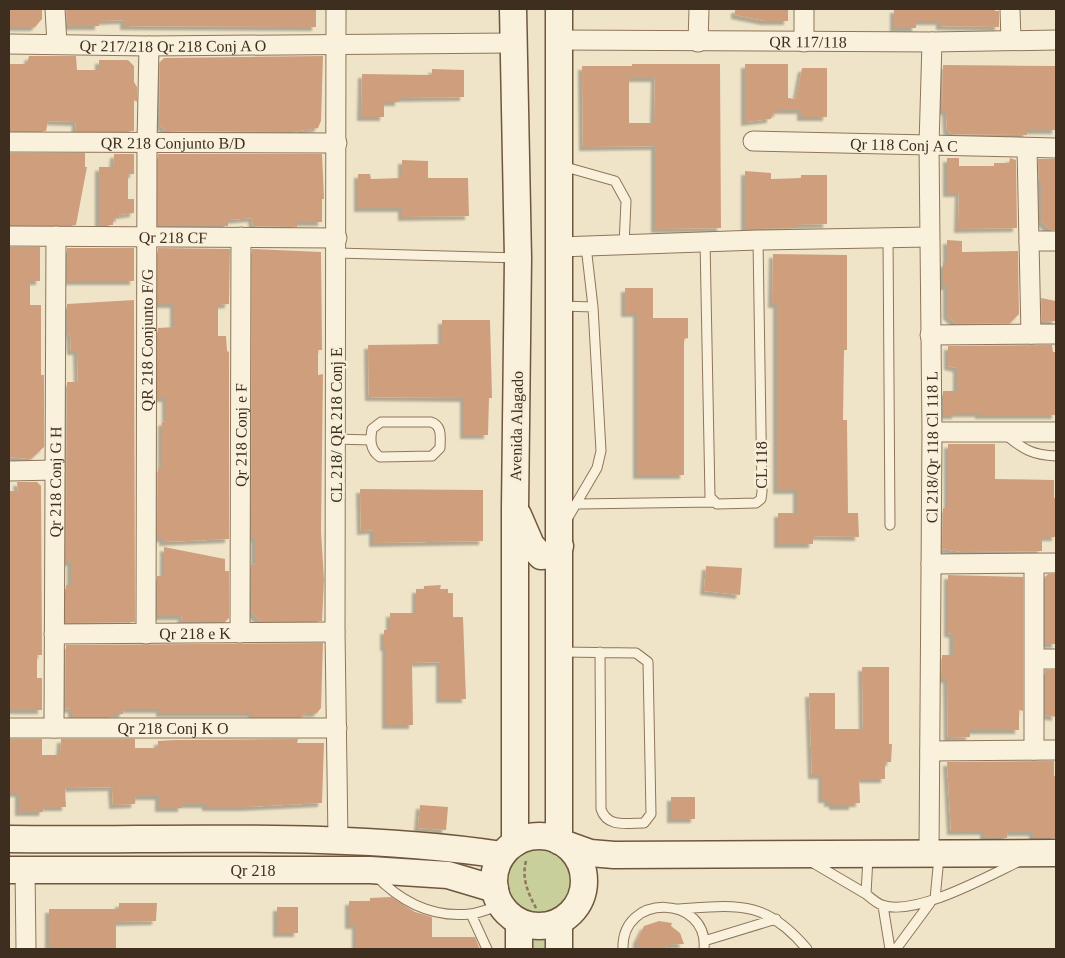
<svg xmlns="http://www.w3.org/2000/svg" width="1065" height="958" viewBox="0 0 1065 958" font-family="'Times New Roman',serif">
  <defs>
    <filter id="shadow"><feDropShadow dx="-4" dy="4" stdDeviation="1" flood-color="#0004"/></filter>
  </defs>
  <rect width="100%" height="100%" fill="#f0e4c8"/>
  <!-- green -->
  <path fill="#c9cf9b" d="M505 882a34 34 0 1 1 68 0a34 34 0 1 1-68 0Z
    M527,927L540,929L551,928V949H527Z"/>
  <!-- building -->
  <path fill="#cf9f7d" fill-rule="evenodd" filter="url(#shadow)" d="M9,9H42V19L35,27H9Z
    M66,9H316V27L124,26V20L99,21V26H70L67,23Z
    M735,9H788V21H765L735,15Z
    M894,9H995V11H999V27L940,26V21H916V28H894Z
    M29,56H76L77,70H99V60H128L134,66V82L137,87V102L134,100V131H75L76,122L48,121L46,131H9V64H27Z
    M323,56L321,121L318,128L292,132L166,131L159,124L160,62L164,58Z
    M632,64H720L721,228L655,229V146L583,147L582,66H632ZM629,78H655L654,123H629Z
    M745,64H788V98L796,99L802,68H827V117H801V110H778V113L771,114V119L745,122Z
    M943,65L1056,66V130H1027V135L951,134L947,130L946,111H942Z
    M432,69L464,70V97L399,98V102H387V104H384V117H361L362,74L432,75Z
    M9,153H85V167H87L76,225H9Z
    M114,154H134V174H128V199H134V213L119,215L120,218H113V225H99V167H113Z
    M158,154H322L324,199H322V222H297V227L253,226L252,218L228,220V226H158Z
    M947,158H959V166H994V163H1009L1010,158L1016,160L1017,228L958,229L959,193H947Z
    M1038,159H1056V230H1050L1041,221V181H1039Z
    M402,160L428,161V178H468L469,216L402,217V208H358V174H370L371,179L402,178Z
    M745,171L771,173V179L801,178V175H827V224L795,225V228L745,229Z
    M947,240L962,241V252L1018,251L1019,314L1010,323L956,324L947,315V286H943V263H947Z
    M9,247H40V281H30V305H41V375H44V447L31,459L9,457Z
    M67,248H134V281H67Z
    M158,248L230,249L229,304L218,305V336H226L227,351L229,352V539L163,542V538H157L158,468H162V422L166,421V398H158V328L174,327V304H158Z
    M252,249L321,252L322,350H318V375L323,374L321,531L324,580L322,621H260L251,612V564L255,565V538H251Z
    M773,254L847,255V350H844L843,420H847L848,513H858L859,537L813,536V544H778V513H797V490H777V304H772Z
    M625,288H653V318H688V338L684,339V475H637V313H625Z
    M1041,298L1056,301V321L1042,322Z
    M134,300L135,622L66,623V585H71V562H66L67,382H78L77,351H71L70,334L67,335V304Z
    M442,320H490L492,398H489L488,435H464V398L369,397L368,345L442,344Z
    M1052,345L1053,352H1056V415H979V413H956V415H943V391H957V368L948,366V346Z
    M948,444H995V479L1054,480V498H1056V537H1042V551L963,552L942,549L943,508H948Z
    M17,482H37L41,486L42,655H37V678H42V710H9V499L10,491H18Z
    M360,489L483,490V541L373,543V530L361,531Z
    M164,547L225,559V571H229V618L225,622H181L182,616H157V576H164Z
    M706,566L742,568L740,595L704,591Z
    M1048,574H1056V644H1045V577Z
    M948,575L1023,577V711L1019,710V730H970V737L948,738L947,679H941L942,655H953V634L948,633Z
    M441,585L440,589H448V593H453V617H463L466,699H440V662L412,663L413,725H386V647H384V630H390V613H416V589H424V586Z
    M323,643L321,708L317,713H306L302,717H252V713H160V709H124L123,714H113V717H72V709L65,708L66,645Z
    M862,667H889V744H892L891,762H885V779H859L860,803H853V806H833V803H828V799H822V775H812L809,693H835V729H863Z
    M1045,670H1056V717L1045,715Z
    M9,739H42V755H60L61,739H135V748H158V741L174,740L298,739L297,743H324L322,803L245,807H206V804H182V808H159V796H136L135,804L113,805L112,787L65,788L66,807H44L43,812H19V793H9Z
    M1054,761V776H1056V838H1033V832H1008L1007,838H984V831H951L947,762Z
    M671,797H695V819H671Z
    M420,805L448,807L446,830L418,828Z
    M391,897L415,912L432,917V937H475L480,949H356V925H349V901H370V898Z
    M119,903H157L156,921L116,922V949H49V909H119Z
    M277,907H298V933H277Z
    M659,921L672,923L671,926L680,933L684,944L667,945L665,949H637V940L644,926Z"/>
  <g fill="none" stroke-linecap="round" stroke-linejoin="round">
    <defs>
      <path id="lane" d="M562,166L615,181L626,201L624,245
        M888,237L890,525
        M705,241L710,497L717,504L756,503L761,499L762,492L758,240
        M337,253L516,258
        M561,306L593,307
        M381,422H431C443,426 440,438 440,448L432,456L380,457C370,450 370,440 372,429Z
        M1006,435C1024,450 1033,455 1056,456
        M336,439L370,440
        M578,504L713,502
        M566,521L597,468L601,451L593,307L586,246
        M561,652L636,653L648,662L651,814L644,823C627,823 607,828 601,809L600,652
        M868,857L866,894C871,898 876,903 882,905C915,917 988,876 1020,861
        M810,861L866,894
        M375,875C401,902 432,918 470,914C480,913 491,908 501,905
        M935,899L939,857
        M883,906L890,949
        M677,909C737,905 765,899 807,949
        M471,914L487,949
        M704,941L776,919
        M623,949C621,892 709,895 704,949
        M896,949L930,903"/>
      <g id="street">
        <path d="M55,9L57,44"/>
        <path d="M336,9L335,632L338,840"/>
        <path d="M804,9V42"/>
        <path d="M1010,9L1011,40"/>
        <path id="s1" d="M559,40L932,42L1056,40"/>
        <path d="M698,42L699,9"/>
        <path id="s2" d="M9,44L149,46L513,43"/>
        <path id="s3" d="M753,141L1056,148"/>
        <path id="s4" d="M9,142L337,143"/>
        <path d="M1027,148L1031,334"/>
        <path id="s5" d="M9,236L337,238"/>
        <path d="M1029,241H1056"/>
        <path d="M559,247L758,240L929,237"/>
        <path d="M930,335L1056,334"/>
        <path d="M932,432H1056"/>
        <path d="M9,471L55,470"/>
        <path d="M931,564L1056,563"/>
        <path d="M1034,564V750"/>
        <path id="s6" d="M240,633L241,237"/>
        <path id="s7" d="M54,634L335,632"/>
        <path id="s8" d="M146,634L147,142L149,46"/>
        <path d="M1035,659H1056"/>
        <path id="s9" d="M9,728H337"/>
        <path id="s10" d="M54,728L56,236"/>
        <path d="M930,751L1056,750"/>
        <path id="s11" d="M929,853L932,432L929,145L932,42"/>
        <path d="M25,870L26,949"/>
      </g>
      <g id="secondary">
        <path d="M513,9L518,258L515,508V843"/>
        <path d="M559,9V841"/>
        <path d="M518,515L531,545L541,556L554,555L560,546"/>
        <circle cx="539" cy="881" r="45"/>
        <path d="M9,839C172,841 341,831 502,855"/>
        <path d="M565,844L590,853L614,855L1056,853"/>
        <path id="s12" d="M9,870H370L448,875L495,889"/>
        <path d="M519,949V922"/>
        <path d="M559,949V922"/>
      </g>
    </defs>
    <!-- lane casing -->
    <use href="#lane" stroke="#8d765c" stroke-width="11"/>
    <!-- street casing -->
    <use href="#street" stroke="#8d765c" stroke-width="21"/>
    <!-- secondary casing -->
    <use href="#secondary" stroke="#6f573f" stroke-width="29"/>
    <!-- path -->
    <path stroke="#8d765c" stroke-width="2.5" stroke-dasharray="4 2.5" stroke-linecap="butt" d="M526,861C521,879 529,895 537,910"/>
    <!-- lane -->
    <use href="#lane" stroke="#faf1dc" stroke-width="9"/>
    <!-- street -->
    <use href="#street" stroke="#faf1dc" stroke-width="19"/>
    <!-- secondary -->
    <use href="#secondary" stroke="#faf1dc" stroke-width="26"/>
  </g>
  <g text-anchor="middle" stroke-width="5" stroke-linejoin="round" paint-order="stroke">
    <!-- street labels -->
    <g font-size="16" fill="#3d2e20" stroke="#f7eed8">
      <text dy="6" stroke="none"><textPath href="#s1" startOffset="249">QR 117/118</textPath></text>
      <text dy="6" stroke="none"><textPath href="#s2" startOffset="164">Qr 217/218 Qr 218 Conj A O</textPath></text>
      <text dy="6" stroke="none"><textPath href="#s4" startOffset="164">QR 218 Conjunto B/D</textPath></text>
      <text dy="6" stroke="none"><textPath href="#s3" startOffset="151">Qr 118 Conj A C</textPath></text>
      <text dy="6" stroke="none"><textPath href="#s5" startOffset="164">Qr 218 CF</textPath></text>
      <text dy="6" stroke="none"><textPath href="#s8" startOffset="294">QR 218 Conjunto F/G</textPath></text>
      <text transform="translate(336 425) rotate(-90)" y="6">CL 218/ QR 218 Conj E</text>
      <text transform="translate(516 426) rotate(-89)" y="6">Avenida Alagado</text>
      <text dy="6" stroke="none"><textPath href="#s6" startOffset="198">Qr 218 Conj e F</textPath></text>
      <text dy="6" stroke="none"><textPath href="#s11" startOffset="406">Cl 218/Qr 118 Cl 118 L</textPath></text>
      <text transform="translate(761 465) rotate(-90)" y="6">CL 118</text>
      <text dy="6" stroke="none"><textPath href="#s10" startOffset="246">Qr 218 Conj G H</textPath></text>
      <text dy="6" stroke="none"><textPath href="#s7" startOffset="141">Qr 218 e K</textPath></text>
      <text dy="6" stroke="none"><textPath href="#s9" startOffset="164">Qr 218 Conj K O</textPath></text>
      <text dy="6" stroke="none"><textPath href="#s12" startOffset="244">Qr 218</textPath></text>
    </g>
  </g>
  <!-- border -->
  <rect width="1065" height="958" fill="none" stroke="#3d2e20" stroke-width="20"/>
</svg>
